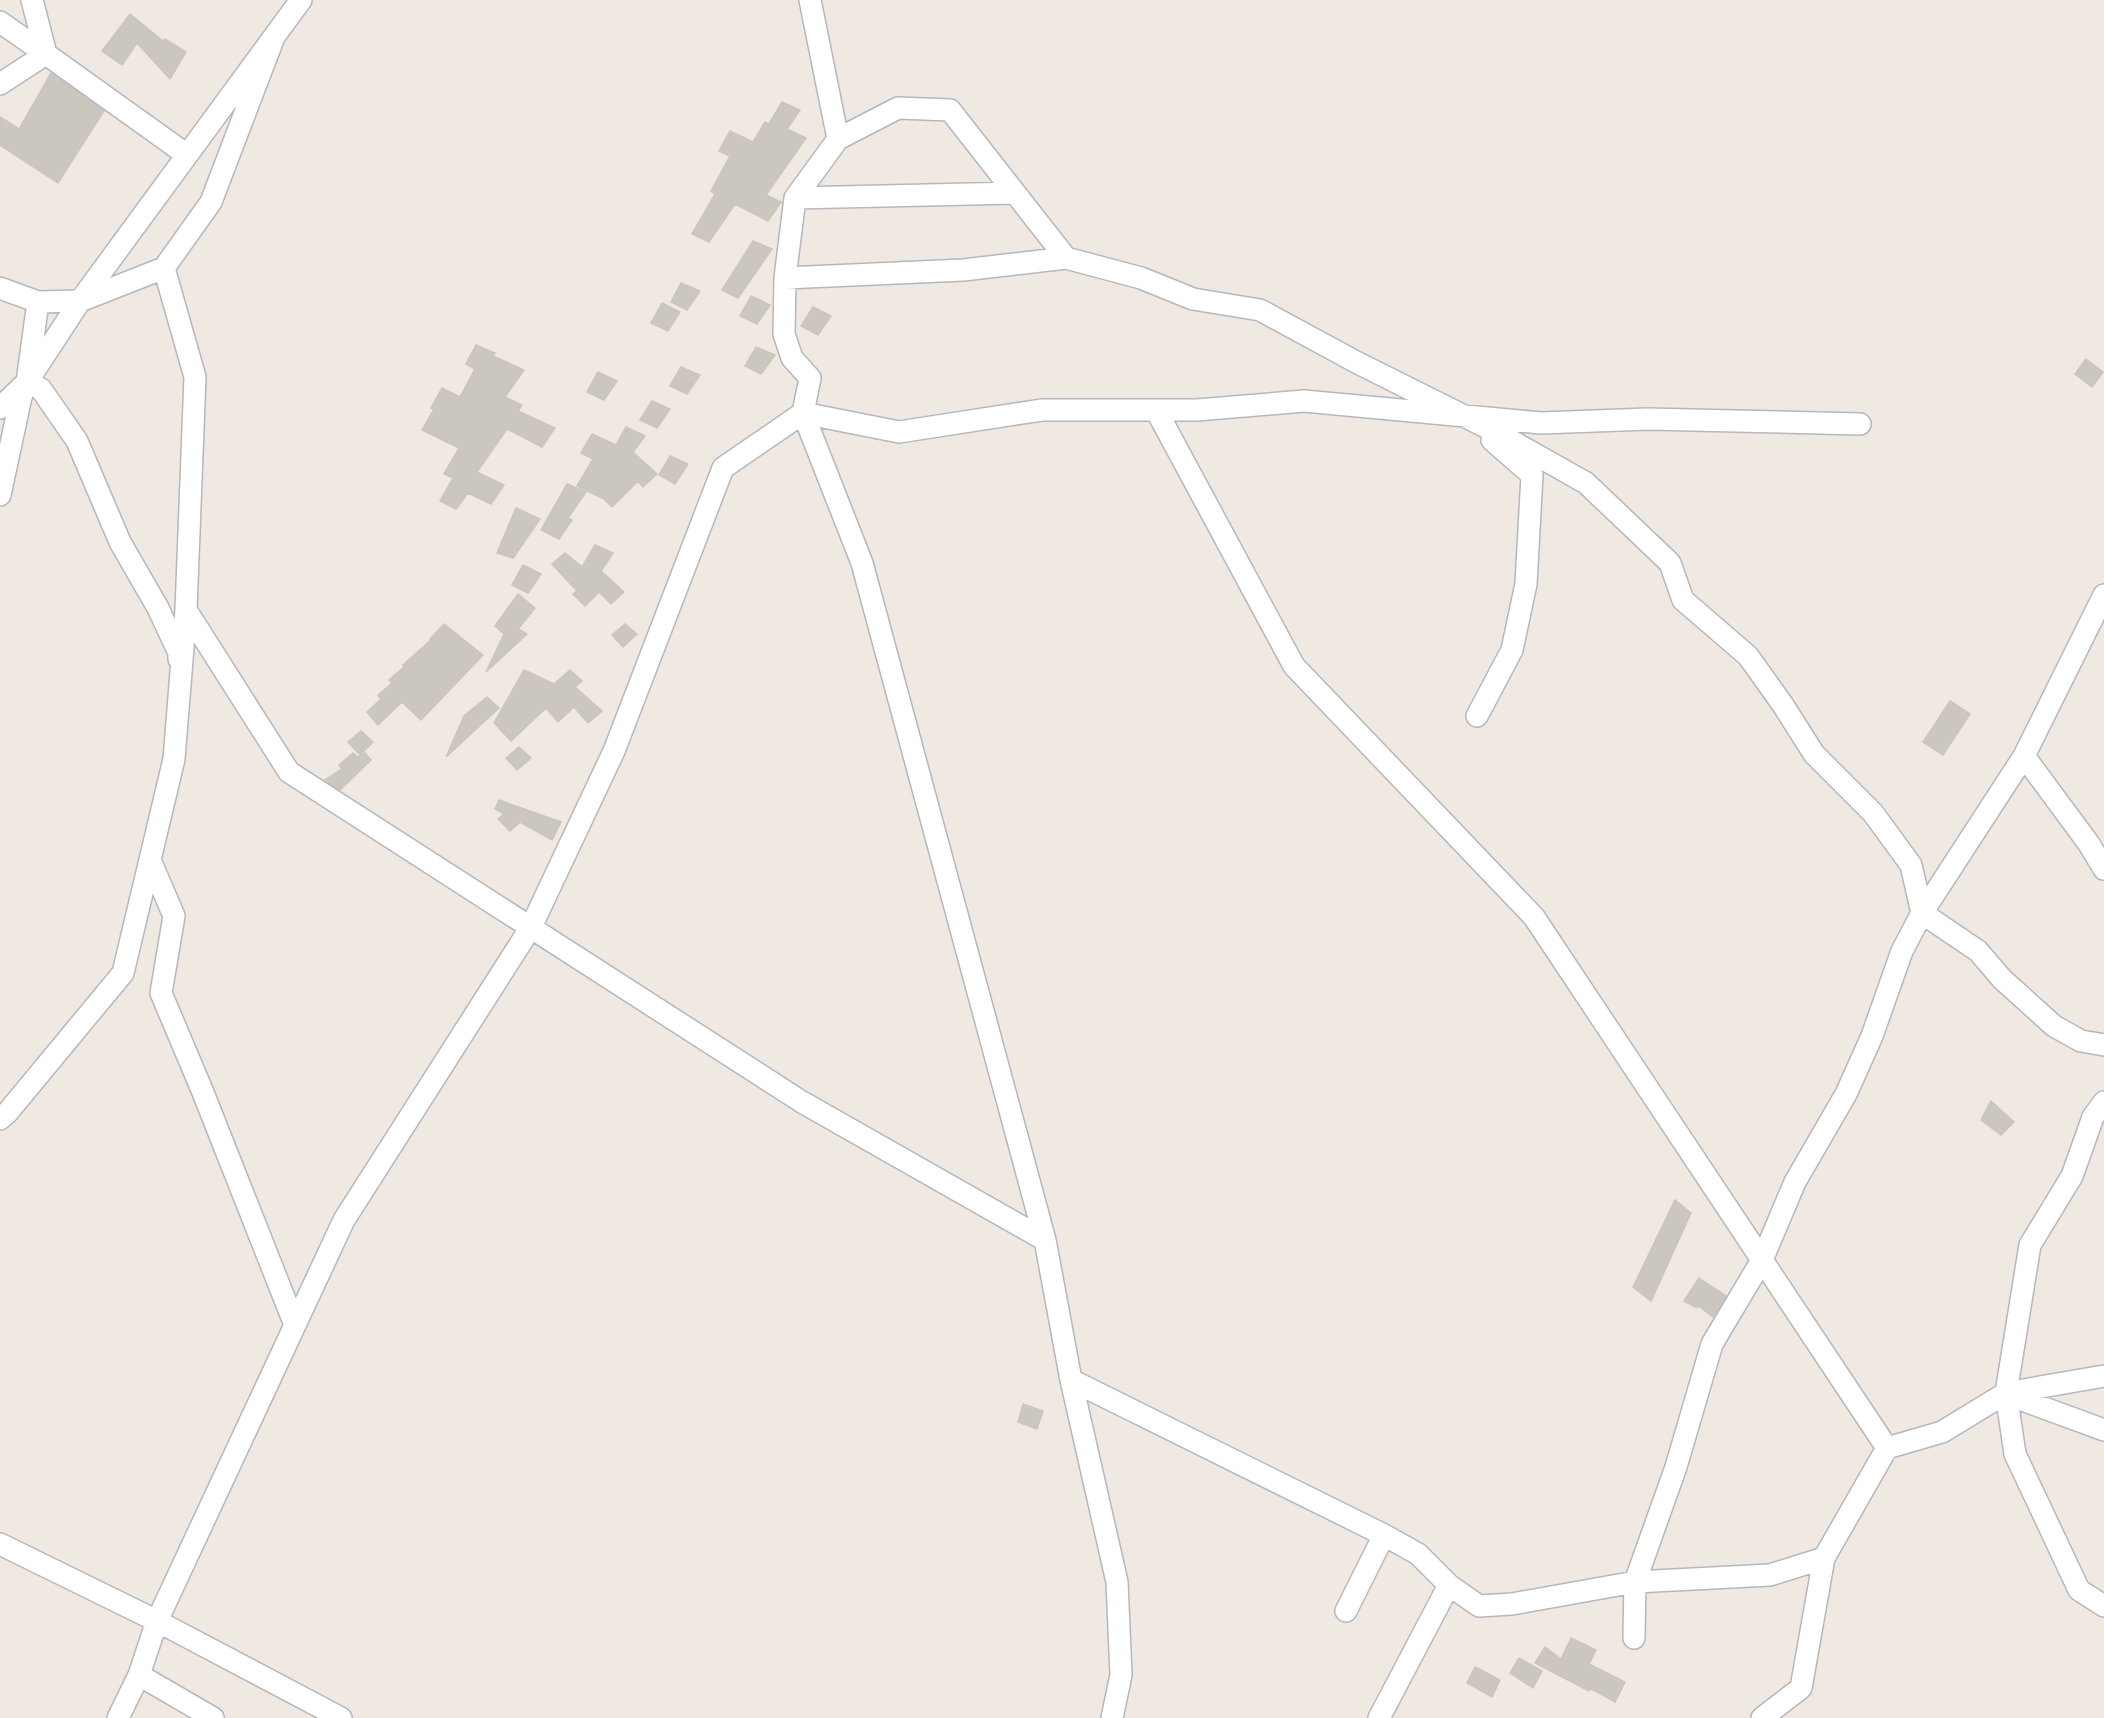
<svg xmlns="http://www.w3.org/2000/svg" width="2104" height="1718" viewBox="0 0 2104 1718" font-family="'PT Sans',sans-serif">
  <rect width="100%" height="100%" fill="#efe9e1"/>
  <!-- building -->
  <path fill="#cbc7bf" stroke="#cbc5ba" stroke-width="1.5" d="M130,14L163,41L165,39L186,52L170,79L137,43L122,65L102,51Z
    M51,73L104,111L58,183L0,145V117L19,129Z
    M782,102L800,110L787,129L806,138L766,195L781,202L768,221L735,204L709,242L692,234L715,194L711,191L730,156L719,151L730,131L753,142L765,122L769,124Z
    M753,241L772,249L738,298L722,290Z
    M681,283L700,291L687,310L671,302Z
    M751,296L770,305L757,324L740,316Z
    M662,303L680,312L668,331L651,323Z
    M813,307L831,316L818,335L801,326Z
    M476,345L495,353L493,356L524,370L505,397L522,405L518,411L555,428L542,447L507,429L477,472L504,485L491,504L468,493L456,509L440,501L453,478L444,474L459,448L422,430L434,409L431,408L442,388L460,397L475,369L466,364Z
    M756,347L775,355L761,374L745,366Z
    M2086,359L2103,372L2092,387L2075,374Z
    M681,367L700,375L687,394L670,386Z
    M598,372L617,381L604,400L587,392Z
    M652,401L670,409L657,428L640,420Z
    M626,427L645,436L633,452L657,474L643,487L638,481L612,507L604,499L577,486L593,459L581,453L592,434L616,445Z
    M670,456L688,464L675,484L659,475Z
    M567,484L586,492L568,518L572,520L559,539L541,530Z
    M516,508L540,519L513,558L497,553Z
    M595,545L613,553L601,571L624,592L611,604L599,592L585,606L573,594L577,591L552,564L565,553L582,567Z
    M523,565L541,574L528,593L512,585Z
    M518,594L535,608L518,629L527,634L486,672L504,634L495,626Z
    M444,624L483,655L421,720L402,702L378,725L367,712L381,699L378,695L392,683L389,680L404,667L403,665L431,640L430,639Z
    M625,624L637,634L623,647L612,635Z
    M524,670L554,684L570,670L582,681L575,687L602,711L588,723L574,707L558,722L546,708L511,741L494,723Z
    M487,697L499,708L446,757L464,716Z
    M1950,701L1970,714L1943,755L1923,742Z
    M361,731L373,742L360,755L348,742Z
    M519,747L531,758L517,770L506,758Z
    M353,753L358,757L365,753L371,760L340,790L325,780L342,769L339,765Z
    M499,800L561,822L552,840L520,822L510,831L498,819L504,814L495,809Z
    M1991,1101L2014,1122L2001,1135L1981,1120Z
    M1675,1200L1691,1213L1651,1301L1633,1287Z
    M1699,1278L1726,1296L1713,1317L1700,1307H1695L1684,1301Z
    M1023,1404L1043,1411L1037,1429L1018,1422Z
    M1571,1638L1596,1650L1589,1664L1625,1682L1615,1702L1590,1688L1589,1691L1535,1663L1545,1647L1561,1659Z
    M1519,1658L1542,1671L1533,1688L1510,1673Z
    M1475,1667L1500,1680L1492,1697L1467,1683Z"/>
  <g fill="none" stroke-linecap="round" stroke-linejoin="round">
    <defs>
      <path id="minor" d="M32,0L46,54
        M810,0L838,139L795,198L785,278L784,334L792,358L810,378L803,413L862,563L1045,1240L1071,1380L1117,1582L1121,1675L1112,1718
        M0,22L46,54
        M0,84L46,54L187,155
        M838,139L898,108L950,110L1066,258
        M795,198L1015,193
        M785,278L963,270L1066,258L1141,278L1193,299L1260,310L1356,362L1494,431L1586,483L1670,563L1683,600L1748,656L1783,705L1814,754L1873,813L1911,865L1922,913L1978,951L2002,979L2054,1026L2081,1041L2104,1045
        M0,288L38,302L80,301L301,0
        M27,382L41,389L77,441L120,542L158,608L179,653V659
        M0,408L27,382L80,301L164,268
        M1156,410L1294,666L1534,917L1887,1448
        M0,495L21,397L27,382L38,302
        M186,610L289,772L802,1102L1045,1240
        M1477,716L1512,650L1526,584L1532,475L1492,440
        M2024,756L2089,844L2104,869
        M150,860L174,916L161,993L202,1090L295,1325
        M2104,1102L2093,1117L2072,1176L2030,1245L2006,1393L2015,1454L2079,1590L2104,1606
        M0,1119L7,1113L123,973L174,759L186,610L195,377L164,268L211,202L274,37
        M1071,1380L1384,1535L1418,1554L1449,1585L1479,1606L1512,1604L1635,1582L1770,1575L1824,1558L1887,1448L1942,1432L2006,1393L2104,1376
        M2006,1394L2104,1430
        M0,1544L157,1621L341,1718
        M1346,1611L1384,1535
        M1634,1638L1635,1582L1676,1467L1712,1344L1762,1260L1795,1182L1846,1094L1872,1036L1902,951L1922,913L2024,756L2104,595
        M139,1675L213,1718
        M118,1718L139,1675L157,1621L344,1220L531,927L614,751L723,468L803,413L899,432L1042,410H1197L1304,401L1541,423L1648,419L1860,424
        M1379,1718L1449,1585
        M1762,1718L1801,1688L1824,1558"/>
    </defs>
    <!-- minor casing -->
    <use href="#minor" stroke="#b4b7c1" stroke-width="24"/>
    <!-- minor -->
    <use href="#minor" stroke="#fff" stroke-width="21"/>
  </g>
</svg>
